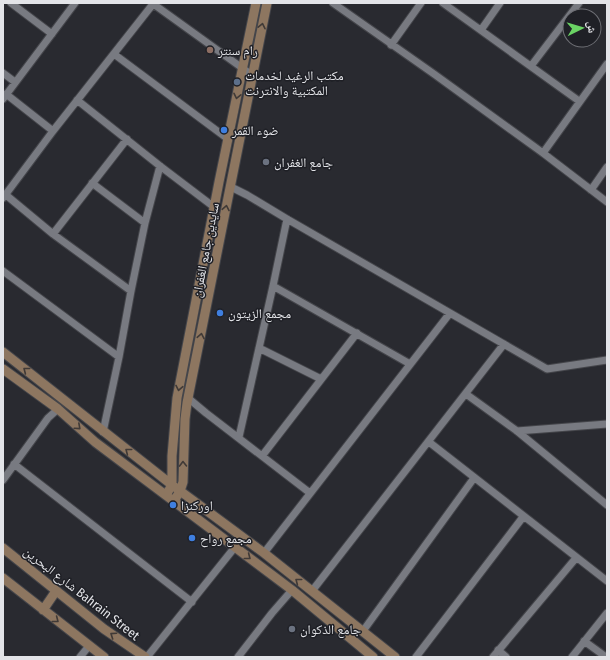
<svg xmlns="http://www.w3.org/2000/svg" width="610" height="660" viewBox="0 0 610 660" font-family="'Fira Sans Condensed','Noto Naskh Arabic',sans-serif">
  <rect width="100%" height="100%" fill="#292a30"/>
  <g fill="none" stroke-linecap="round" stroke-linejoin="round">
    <defs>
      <path id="street" d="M11,3L52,34
        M152,3L252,75
        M333,3L434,74L543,153L607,202
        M443,3L579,101
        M481,30L500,3
        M391,45L421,3
        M114,54L228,139
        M531,66L579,3
        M3,73L15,82
        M6,94L53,131
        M3,99L75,3
        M77,100L160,166L214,207
        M543,153L607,64
        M92,183L145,223
        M231,187L247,195L287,219L547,369L607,360
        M591,190L607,167
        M6,195L53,234L131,291
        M3,198L53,131L153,4
        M53,234L127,139
        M3,271L119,357
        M273,286L410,364
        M259,348L321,379
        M466,394L517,431L607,505
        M188,398L206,413L310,493
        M517,431L607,424
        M103,432L119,357L131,291L145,223L160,166
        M239,437L273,286L287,219
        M429,442L607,581
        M262,456L357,333
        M14,464L192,602
        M3,480L48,418L58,409
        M264,553L450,313
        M312,591L504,344
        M363,631L474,478
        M584,641L606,657
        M498,650L506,657
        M80,657L89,646
        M147,657L235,547
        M238,657L272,613L292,590
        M416,657L523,517
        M493,657L576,558
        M572,657L607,613"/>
      <path id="secondary" d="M3,352L172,485L264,553L395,657
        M3,369L58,409L95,442L292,590L373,657
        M166,495L172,485V456L177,398L219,182L256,3
        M174,501L180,491L183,482L185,419L187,403L267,3
        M3,548L104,629L145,657
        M3,578L104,657
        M43,610L56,591"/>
    </defs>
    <!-- street casing -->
    <use href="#street" stroke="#44454a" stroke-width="9"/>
    <!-- secondary casing -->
    <use href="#secondary" stroke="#44454a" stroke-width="11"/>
    <!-- street -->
    <use href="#street" stroke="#787a81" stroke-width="7"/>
    <!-- secondary -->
    <use href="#secondary" stroke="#8d7660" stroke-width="9"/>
  </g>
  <!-- one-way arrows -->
  <defs><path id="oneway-chevron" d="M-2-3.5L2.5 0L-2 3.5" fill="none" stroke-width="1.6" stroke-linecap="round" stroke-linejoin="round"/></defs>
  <g stroke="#403a37">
    <use href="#oneway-chevron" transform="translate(262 26) rotate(-78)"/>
    <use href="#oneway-chevron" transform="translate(237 96) rotate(102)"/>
    <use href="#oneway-chevron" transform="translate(226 208) rotate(-79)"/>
    <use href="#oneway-chevron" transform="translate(201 336) rotate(-79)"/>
    <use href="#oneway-chevron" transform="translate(26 370) rotate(-142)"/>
    <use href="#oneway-chevron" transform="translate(179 388) rotate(101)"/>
    <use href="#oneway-chevron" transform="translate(78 427) rotate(42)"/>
    <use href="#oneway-chevron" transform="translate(128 451) rotate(-142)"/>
    <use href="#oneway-chevron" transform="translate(183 464) rotate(-91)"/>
    <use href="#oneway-chevron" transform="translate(248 557) rotate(38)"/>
    <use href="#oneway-chevron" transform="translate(298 581) rotate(-142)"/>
    <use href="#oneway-chevron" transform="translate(56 620) rotate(38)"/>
    <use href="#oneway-chevron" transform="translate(113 635) rotate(-146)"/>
  </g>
  <!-- markers -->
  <circle fill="#8d6e63" stroke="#1f2026" stroke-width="1.5" cx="210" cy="50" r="4"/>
  <circle fill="#5c6f8a" stroke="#1f2026" stroke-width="1.5" cx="237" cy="82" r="4"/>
  <g fill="#3f7fe0" stroke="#1f2026" stroke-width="1.5">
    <circle cx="224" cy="130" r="4"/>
    <circle cx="220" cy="313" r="4"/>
    <circle cx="173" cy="505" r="4"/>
    <circle cx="192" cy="538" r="4"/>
  </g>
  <g fill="#6b7280" stroke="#1f2026" stroke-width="1.5">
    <circle cx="266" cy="162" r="4"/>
    <circle cx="292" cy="629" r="4"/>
  </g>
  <g text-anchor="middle" stroke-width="3" stroke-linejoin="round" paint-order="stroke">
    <!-- poi labels -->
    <g font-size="13" fill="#e3e4e8" stroke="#1f2026" text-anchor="start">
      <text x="218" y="55">رام سنتر</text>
      <text x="245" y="80">مكتب الرغيد لخدمات<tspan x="245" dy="15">المكتبية والانترنت</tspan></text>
      <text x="232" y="135">ضوء القمر</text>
      <text x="274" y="167">جامع الغفران</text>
      <text x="228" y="318">مجمع الزيتون</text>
      <text x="181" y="510">اوركنزا</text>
      <text x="200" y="543">مجمع رواح</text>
      <text x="300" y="634">جامع الذكوان</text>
    </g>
    <!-- street labels -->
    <g font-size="13" fill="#e3e4e8" stroke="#1f2026">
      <text transform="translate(205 250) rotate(-79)" y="5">سايدين جامع الغفران</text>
      <text transform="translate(82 593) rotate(38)" y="5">شارع البحرين Bahrain Street</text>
    </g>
  </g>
  <!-- border -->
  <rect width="610" height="660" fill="none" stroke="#e3e4e8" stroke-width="8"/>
  <!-- north arrow -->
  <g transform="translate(582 28) rotate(85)"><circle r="19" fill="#1f2026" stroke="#6d6e74"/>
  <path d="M0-3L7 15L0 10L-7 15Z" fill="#6ad364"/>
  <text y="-6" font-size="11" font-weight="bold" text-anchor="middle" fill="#e3e4e8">ش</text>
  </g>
</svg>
